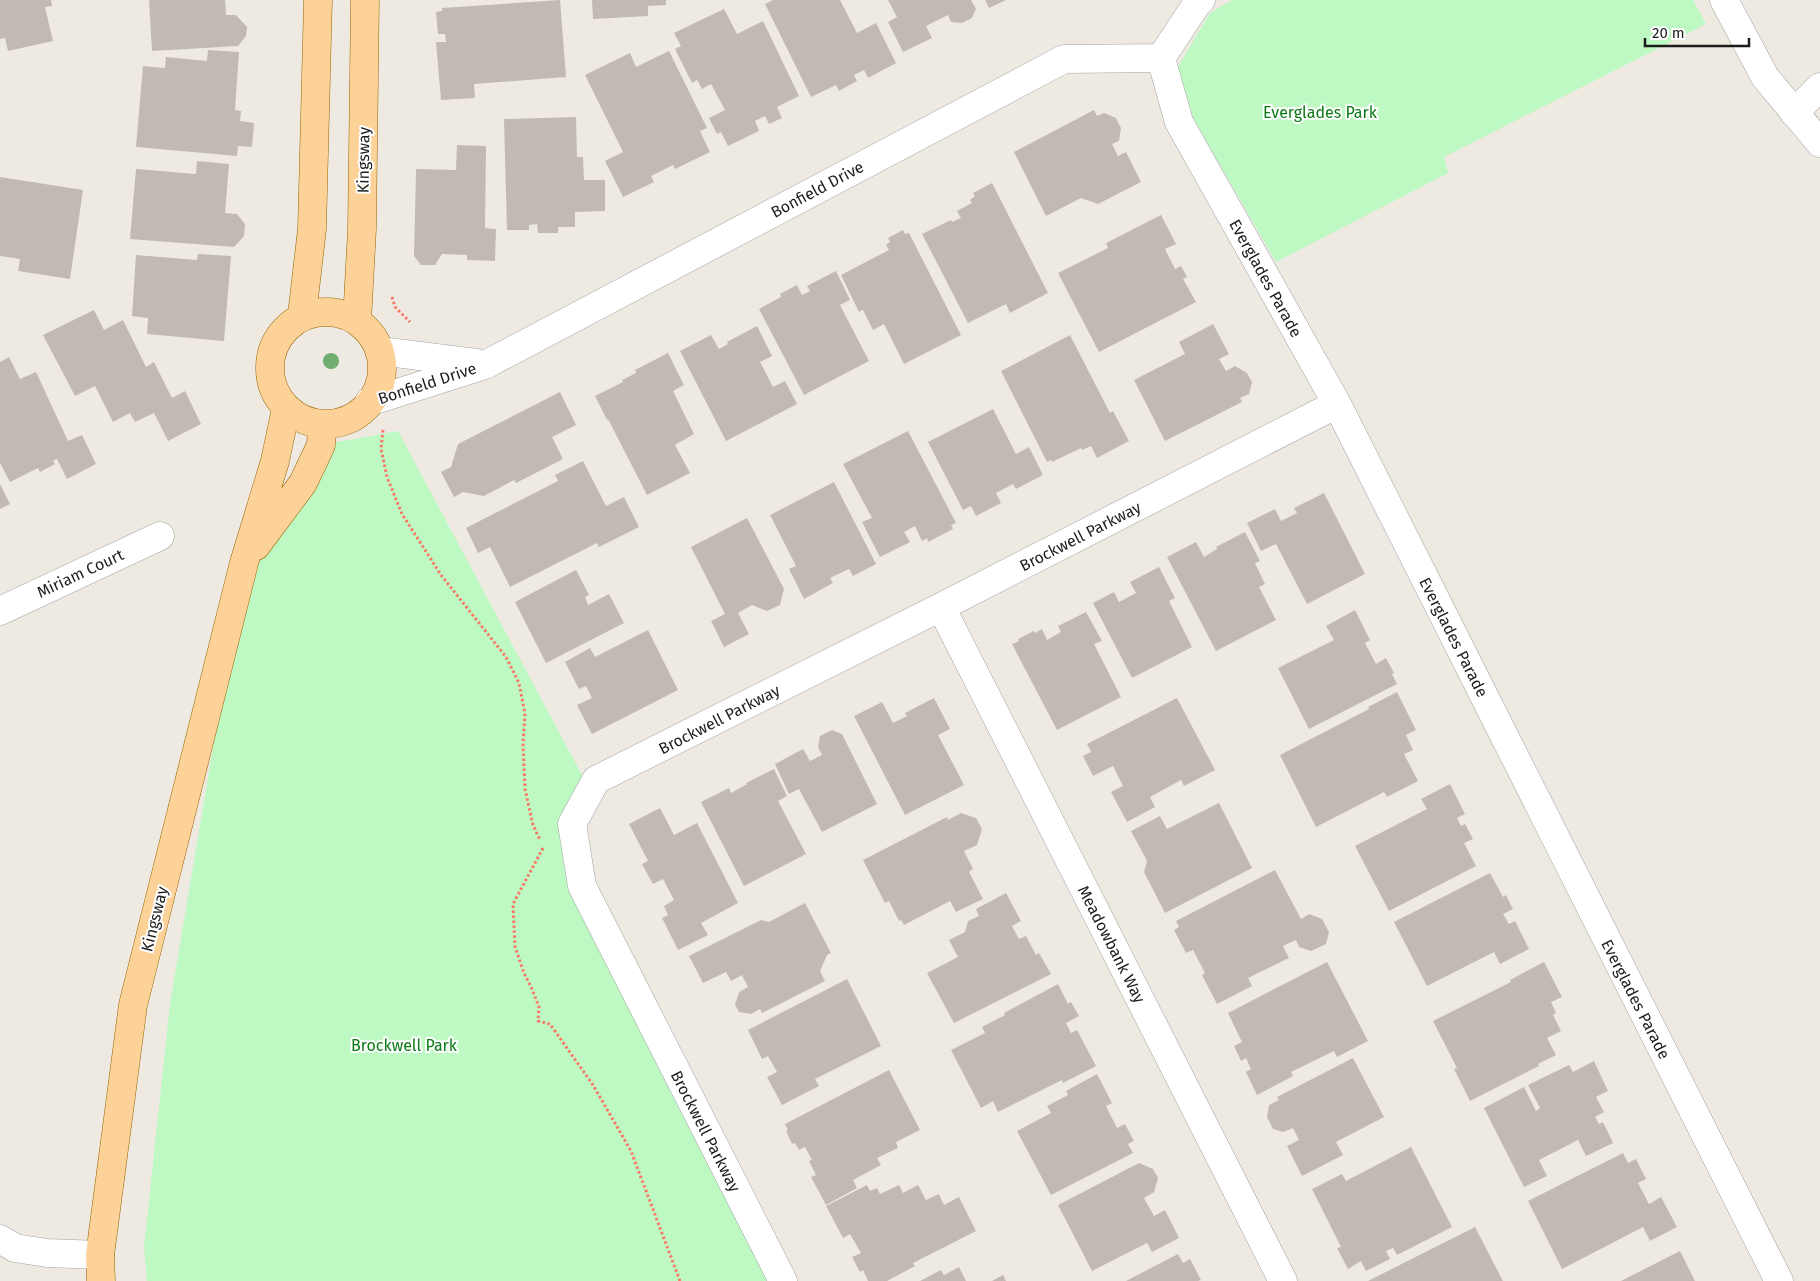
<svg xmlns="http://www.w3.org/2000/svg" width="1820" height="1281" viewBox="0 0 1820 1281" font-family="'Fira Sans',sans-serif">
  <rect width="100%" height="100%" fill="#eeeae2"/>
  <!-- park -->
  <path fill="#bef9c3" d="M1232,0H1693L1706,24L1444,157L1448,173L1276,262L1194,120L1178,67L1210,13Z
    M398,431L590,790L576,850L773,1281H147L144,1247L170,1004L244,563L321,445Z"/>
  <!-- building -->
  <path fill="#c2bab2" d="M0,0H51L52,6L45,7L53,41L8,51L5,38L0,39Z
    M149,0H225L226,15H236L247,27L246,36L238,46L152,51Z
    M560,0L566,77L474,84L475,98L441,100L436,42H446L445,34H438L436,12L442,11V8Z
    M592,0H666V5L648,6V16L593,19Z
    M773,0H840L857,33L876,23L896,63L868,78L864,70L854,75L857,81L839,91L836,85L811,97L765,4Z
    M888,0H971L976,9L972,18L962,23L951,22L948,15L926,26L932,38L903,52L888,22L897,17Z
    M985,0H1006L989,8Z
    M724,9L737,34L763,21L799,96L777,107L782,118L769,124L765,116L755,121L759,131L728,146L721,132L717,134L709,118L725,110L711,84L702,89L697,80L692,83L675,49L681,46L674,33Z
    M208,50L239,52L235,110L241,111L240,121L254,123L252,147L238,146L237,156L136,147L143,66L165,68L166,57L207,61Z
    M669,51L707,128L700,131L710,152L675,169L673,165L651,176L654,182L623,197L605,161L623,152L585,75L630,53L636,67Z
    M1094,110L1097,116L1104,113L1116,118L1121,128L1119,141L1112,144L1118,156L1126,152L1141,182L1098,204L1081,198L1046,216L1014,152Z
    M576,117L577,157H583L584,180H605V211L575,212V227H558V233H538L537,224L529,225V230H507L504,119Z
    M457,145L486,146L485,228L496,229L495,261L467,260V255L442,254L435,265H421L414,256L416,169L456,170Z
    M197,161L229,164L225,213L237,214L245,224L244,236L234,247L130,239L136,169L196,174Z
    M0,177L83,190L70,279L18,271L20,259L0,256Z
    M992,183L1048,293L1010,313L1006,304L968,323L922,234L951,220L952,222L961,218L957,211L972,203L970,200L975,196L973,193Z
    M1161,215L1176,244L1165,249L1175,269L1181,266L1187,277L1183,279L1196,302L1099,352L1058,273L1108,248L1106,243Z
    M903,230L905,234L909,233L961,335L904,364L884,324L873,330L863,310L859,312L841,275L889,250L886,245L890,242L888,238Z
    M198,254L231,256L224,341L147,334L148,318L132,316L136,255L197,260Z
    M836,271L850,300L840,305L869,361L804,395L759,309L781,297L780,294L797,285L802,295L810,291L807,286Z
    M94,310L104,330L123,320L146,367L154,362L172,398L185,391L201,424L168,441L154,413L135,422L130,413L113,422L95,386L75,396L43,335Z
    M1213,324L1229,354L1219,359L1226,371L1235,366L1247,373L1252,382L1249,394L1240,398L1242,402L1165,441L1134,380L1185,354L1179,342Z
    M757,326L772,356L760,362L773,387L785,381L797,404L726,441L680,351L711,335L719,349L728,344L727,342Z
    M1070,335L1110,413L1113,411L1129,441L1097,458L1091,446L1082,450L1081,448L1052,462L1051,460L1047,462L1001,371Z
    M668,353L684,385L673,391L694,434L675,445L690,473L647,495L608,419L607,420L595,396L623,382L622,380L636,373L635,370Z
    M9,357L20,379L36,372L68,441L82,435L96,464L67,479L57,459L53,461L55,464L40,472L38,468L10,482L0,463V362Z
    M560,392L576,425L552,437L563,459L516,483L514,480L484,496L463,492L454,497L441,472L451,467L458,444Z
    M993,409L1016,454L1029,447L1043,475L1016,489L1013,484L996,493L1001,503L976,516L971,506L963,510L928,442Z
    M908,431L956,523L951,525L953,529L928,542L927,538L922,541L915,526L904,532L910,542L880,557L862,522L872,518L843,464Z
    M583,461L606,506L624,497L639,527L599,547L597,543L510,587L490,547L478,553L466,528L558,481L555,475Z
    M834,482L876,564L853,576L849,569L830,578L833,583L804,599L789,569L796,566L770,515Z
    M0,484L10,504L0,509Z
    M1324,493L1365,574L1307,604L1276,544L1261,551L1247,523L1275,509L1281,521L1297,513L1294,508Z
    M747,518L784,589L780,605L767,611L752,605L738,613L749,634L724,647L711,621L725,614L691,547Z
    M1245,532L1260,561L1255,563L1265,584L1259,587L1276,620L1216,651L1167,557L1196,542L1204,557L1217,549L1216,547Z
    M1159,567L1175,598L1169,601L1192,647L1132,678L1093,603L1114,592L1119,602L1136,593L1130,582Z
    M576,570L589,595L585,597L588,605L609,594L624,623L546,663L515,602Z
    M1355,610L1370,640L1365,643L1376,664L1386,658L1394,673L1392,674L1397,684L1309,729L1278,668L1334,640L1326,626Z
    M1086,612L1102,641L1094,644L1121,697L1057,730L1012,644L1019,641L1018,639L1034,631L1035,633L1042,629L1047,640L1061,632L1058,626Z
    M648,630L678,690L592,734L577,705L592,698L586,686L579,689L565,662L590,648L595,657Z
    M1397,692L1416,730L1406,735L1413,750L1404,754L1418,781L1387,797L1384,792L1316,827L1280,755L1369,709L1368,707Z
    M934,698L950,729L938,735L964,785L905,815L854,716L882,702L893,723L907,716L905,713Z
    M1177,698L1215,770L1184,786L1181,780L1150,797L1155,807L1127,822L1111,792L1123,786L1113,766L1093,776L1083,756L1091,752L1087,744Z
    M832,730L842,734L877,804L822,832L799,789L789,794L775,764L803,749L810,761L822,755L818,747L820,736Z
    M774,769L787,796L778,801L806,854L744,886L701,802L729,788L731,793L747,784L746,783Z
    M1450,784L1465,814L1457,818L1461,826L1465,824L1473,839L1464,843L1476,866L1389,911L1355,846L1427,809L1421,799Z
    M1219,803L1252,868L1165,913L1144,872L1147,861L1131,831L1160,816L1167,829Z
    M660,808L674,835L697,823L738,903L701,923L708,935L678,950L662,918L668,915L664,906L674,900L663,879L653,884L642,864L648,861L629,824Z
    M961,813L976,818L982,829L977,845L964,851L973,869L969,872L983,899L956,912L950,901L904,925L901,920L899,921L889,901L885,903L863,860L947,817L948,820Z
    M1275,870L1301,919L1309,914L1322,919L1329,932L1326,944L1311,951L1299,947L1296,940L1283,946L1289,958L1248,978L1252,986L1217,1004L1202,975L1205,973L1193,950L1186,953L1174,930L1179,927L1176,921Z
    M1490,873L1503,897L1506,895L1513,909L1503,914L1509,924L1515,921L1529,949L1500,964L1494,952L1427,986L1394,922Z
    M1006,893L1021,921L1012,926L1019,939L1026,936L1036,955L1039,953L1051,974L954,1023L927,973L958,957L949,940L965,932L968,921L979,916L976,909Z
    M805,903L831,953L827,955L820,971L825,981L762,1013L760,1009L751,1014L739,1012L735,1005L739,992L748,987L742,975L731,981L726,972L703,983L689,956L761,920L769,922Z
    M1327,962L1368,1041L1337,1057L1334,1051L1291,1072L1293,1076L1257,1095L1246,1072L1251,1069L1246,1058L1241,1061L1234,1046L1242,1042L1228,1013Z
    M1544,962L1562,997L1551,1002L1556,1013L1553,1015L1561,1031L1547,1038L1556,1055L1538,1064L1539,1066L1470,1101L1454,1069L1457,1068L1433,1021L1511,982L1510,980Z
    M847,979L881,1046L815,1079L819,1086L782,1105L767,1077L777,1072L768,1056L762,1059L748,1030Z
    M1058,984L1068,1004L1071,1002L1079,1016L1066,1023L1071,1033L1077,1030L1096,1066L1063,1083L1062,1080L998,1112L993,1101L981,1108L951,1050L985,1033L982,1027L1005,1015L1004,1013Z
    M1353,1058L1384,1117L1336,1142L1343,1155L1302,1176L1287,1146L1299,1140L1293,1128L1283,1132L1273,1129L1267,1117L1269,1105L1279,1100L1277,1097Z
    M1594,1061L1608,1091L1596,1097L1604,1112L1595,1117L1599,1124L1603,1122L1613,1143L1586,1156L1578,1140L1539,1160L1547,1176L1524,1187L1484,1108L1524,1087L1536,1111L1540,1108L1528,1085L1569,1065L1573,1072Z
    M889,1070L920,1130L896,1142L898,1148L877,1158L881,1165L853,1180L857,1188L826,1205L811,1177L816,1175L809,1161L812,1160L805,1147L799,1150L795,1143L792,1144L786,1131L788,1130L785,1124Z
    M1097,1074L1112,1103L1106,1106L1117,1128L1125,1124L1134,1141L1128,1144L1133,1153L1051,1195L1017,1131L1051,1113L1047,1106L1068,1095L1066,1091Z
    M1411,1147L1452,1227L1397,1255L1393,1248L1386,1251L1390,1259L1366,1271L1361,1261L1348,1269L1337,1248L1341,1247L1312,1189L1342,1174L1346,1181Z
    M1623,1153L1628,1163L1636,1159L1646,1179L1638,1183L1649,1204L1661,1197L1677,1227L1650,1241L1643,1227L1562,1269L1528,1201Z
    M1139,1163L1153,1169L1158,1178L1154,1192L1144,1198L1154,1216L1165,1210L1179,1238L1152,1252L1147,1243L1092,1271L1058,1205Z
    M867,1185L870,1191L877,1188L880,1194L899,1185L903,1193L918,1185L926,1200L939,1194L944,1205L959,1197L976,1231L913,1263L915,1266L887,1281H868L863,1270L860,1272L852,1257L861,1253L850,1234L843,1238L826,1206Z
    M1475,1227L1503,1281H1368Z
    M1680,1251L1695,1281H1621Z
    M1178,1254L1183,1263L1190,1259L1201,1280L1198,1281H1126Z
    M959,1267L966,1281H920L941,1270L944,1275Z
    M1003,1275L1006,1281H992Z"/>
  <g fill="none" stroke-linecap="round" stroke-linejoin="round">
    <defs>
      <path id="minor" d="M1201,0L1198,2L1161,58L1179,122L1337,404L1779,1281
        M1724,0L1765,77L1820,143
        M1794,113L1820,87
        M380,351L476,363
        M369,402L485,365L1064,59L1161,58
        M941,607L1283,1281
        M0,611L160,536
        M0,1239L15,1248L47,1253L100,1255
        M783,1281L582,886L572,824L596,780L941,607L1337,404"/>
      <path id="major" d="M270 368a56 56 0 1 1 112 0a56 56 0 1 1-112 0Z
        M302,315L312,229L318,0
        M357,321L362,229L365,0
        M256,546L303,483L321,445L322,425
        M101,1281L100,1255L133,1005L244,563L275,461L286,409"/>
    </defs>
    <!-- minor casing -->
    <use href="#minor" stroke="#a3a3a3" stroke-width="29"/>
    <!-- major casing -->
    <use href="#major" stroke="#956500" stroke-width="29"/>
    <!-- path -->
    <path stroke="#fa7867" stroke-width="3" stroke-dasharray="2.5 2.5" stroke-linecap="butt" d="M392,297L395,307L410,322
      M383,430L381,449L387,477L402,514L441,575L506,657L519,683L525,713L523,744L525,789L533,825L540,840
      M543,848L513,904L515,947L524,973L532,989L539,1007L538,1021L550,1024L593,1085L631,1151L680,1281"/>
    <!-- minor -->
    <use href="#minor" stroke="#fff" stroke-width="28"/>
    <!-- major -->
    <use href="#major" stroke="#fcd299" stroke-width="28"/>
  </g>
  <!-- trees -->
  <circle fill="#71ac71" cx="331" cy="361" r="8"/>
  <g text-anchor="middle" stroke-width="4" stroke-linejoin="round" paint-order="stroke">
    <!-- park labels -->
    <g font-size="16" fill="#0b7a15" stroke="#fff">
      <text x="1320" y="118">Everglades Park</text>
      <text x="404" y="1051">Brockwell Park</text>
    </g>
    <!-- street labels -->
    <g font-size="16" fill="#1c1c1c" stroke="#fff">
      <text transform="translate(363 160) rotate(-89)" y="6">Kingsway</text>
      <text transform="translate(817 189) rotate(-28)" y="6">Bonfield Drive</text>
      <text transform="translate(1266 278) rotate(61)" y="6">Everglades Parade</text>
      <text transform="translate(427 383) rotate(-18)" y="6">Bonfield Drive</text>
      <text transform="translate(1080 536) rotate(-27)" y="6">Brockwell Parkway</text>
      <text transform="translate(80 573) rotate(-25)" y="6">Miriam Court</text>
      <text transform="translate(1454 637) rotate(63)" y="6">Everglades Parade</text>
      <text transform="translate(719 719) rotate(-27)" y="6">Brockwell Parkway</text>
      <text transform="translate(154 919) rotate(-76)" y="6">Kingsway</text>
      <text transform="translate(1112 944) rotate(63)" y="6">Meadowbank Way</text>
      <text transform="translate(1636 999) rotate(63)" y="6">Everglades Parade</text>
      <text transform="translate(706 1131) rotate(63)" y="6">Brockwell Parkway</text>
    </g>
  </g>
  <!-- scale -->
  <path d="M1645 38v8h104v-8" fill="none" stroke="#1c1c1c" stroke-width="2.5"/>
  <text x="1652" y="38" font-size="15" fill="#1c1c1c" stroke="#ffffff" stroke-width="4" paint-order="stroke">20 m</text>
</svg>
